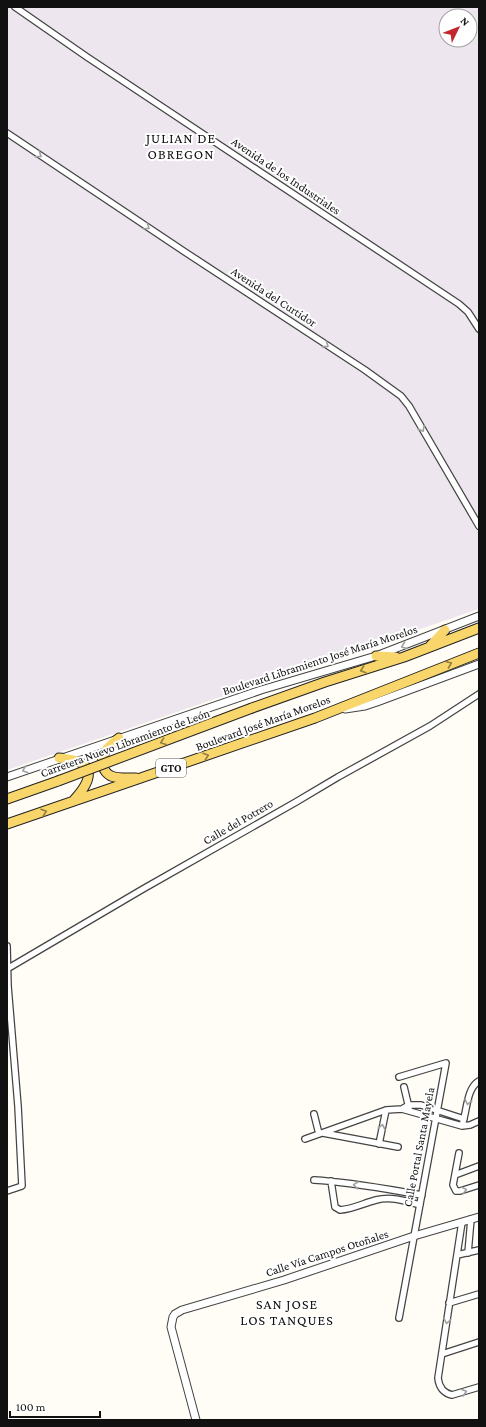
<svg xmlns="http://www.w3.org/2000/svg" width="486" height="1427" viewBox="0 0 486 1427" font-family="'Crimson Pro',serif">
  <rect width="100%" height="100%" fill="#fffdf5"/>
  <!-- industrial -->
  <path fill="#eee6ef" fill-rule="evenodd" d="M7,7H479V609L7,770ZM446,16H470V40H446Z"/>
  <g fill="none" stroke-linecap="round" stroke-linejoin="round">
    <defs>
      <path id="minor" d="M15,7L87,57L459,304L468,312L479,329
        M7,133L188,254L365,370L401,396L409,406L479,526
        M7,946L8,986L18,1106L22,1186L7,1191
        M7,969L143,889L296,802L338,777L430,726L479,694
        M399,1077L446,1063L399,1318
        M404,1087L409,1108
        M402,1109L409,1105H421L464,1119
        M314,1114L319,1134
        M463,1122C467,1109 467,1088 479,1081
        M323,1133L398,1147
        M305,1139L386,1110L402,1109L462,1126L470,1125L479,1121
        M379,1144L386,1110
        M459,1153L453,1185L456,1191H460L479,1185
        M455,1175L479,1166
        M314,1180C350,1182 386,1189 422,1195
        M331,1181L335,1207L340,1210C353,1209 364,1203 376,1200C391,1196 406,1201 420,1205
        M462,1222L438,1378C439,1387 443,1393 452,1395L479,1387
        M468,1253L471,1219
        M457,1255L479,1250
        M449,1303L479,1294
        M442,1354L479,1342"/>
      <path id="tertiary" d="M345,709L365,706L377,702L479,664
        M7,777L261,690L376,656L479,616
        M196,1420L171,1327L173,1317L175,1314L182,1310L284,1280L414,1236L479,1217"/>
      <path id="primary" d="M430,646L445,630
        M376,656L396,657
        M252,708L325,682L404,657L479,628
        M119,738C109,746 100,752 103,766C104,770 107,774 111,776C118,779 128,778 136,778
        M59,758C94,760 96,776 74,800
        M7,799L58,781
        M7,824L315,718L479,653"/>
    </defs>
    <!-- minor casing -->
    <use href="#minor" stroke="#444" stroke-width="8"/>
    <!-- tertiary casing -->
    <use href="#tertiary" stroke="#444" stroke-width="9"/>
    <!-- primary casing -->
    <use href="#primary" stroke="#222" stroke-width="11"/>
    <!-- minor -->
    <use href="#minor" stroke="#fff" stroke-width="5.5"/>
    <!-- tertiary -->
    <use href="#tertiary" stroke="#fff" stroke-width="7"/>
    <!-- primary -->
    <use href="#primary" stroke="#f9d66b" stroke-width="9"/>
    <defs>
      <path id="primary-bridge" d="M58,781L252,708"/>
    </defs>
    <!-- primary-bridge casing -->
    <use href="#primary-bridge" stroke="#222" stroke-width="11" stroke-linecap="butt"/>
    <!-- primary-bridge -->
    <use href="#primary-bridge" stroke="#f9d66b" stroke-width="9"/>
  </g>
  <!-- one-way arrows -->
  <defs><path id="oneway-chevron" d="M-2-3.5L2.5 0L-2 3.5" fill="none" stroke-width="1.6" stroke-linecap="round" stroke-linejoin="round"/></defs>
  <g stroke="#a0a0a0">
    <use href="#oneway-chevron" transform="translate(39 155) rotate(34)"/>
    <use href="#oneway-chevron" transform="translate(147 227) rotate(34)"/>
    <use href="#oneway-chevron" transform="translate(326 345) rotate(33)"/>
    <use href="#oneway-chevron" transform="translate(422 429) rotate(61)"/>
    <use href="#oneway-chevron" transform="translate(404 646) rotate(159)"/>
    <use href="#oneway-chevron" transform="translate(25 770) rotate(161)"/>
    <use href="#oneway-chevron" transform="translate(468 1102) rotate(102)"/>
    <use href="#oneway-chevron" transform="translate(382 1127) rotate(-78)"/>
    <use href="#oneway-chevron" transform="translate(356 1185) rotate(-172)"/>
    <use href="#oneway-chevron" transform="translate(464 1190) rotate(-14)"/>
    <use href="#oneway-chevron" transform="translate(447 1321) rotate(99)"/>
    <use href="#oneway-chevron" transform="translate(464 1392) rotate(-18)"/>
  </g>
  <g stroke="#917d42">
    <use href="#oneway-chevron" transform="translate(449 664) rotate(-21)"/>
    <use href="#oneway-chevron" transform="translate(363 670) rotate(162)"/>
    <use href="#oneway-chevron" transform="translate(163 742) rotate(160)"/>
    <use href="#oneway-chevron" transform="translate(206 756) rotate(-19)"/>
    <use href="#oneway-chevron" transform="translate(44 812) rotate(-19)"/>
  </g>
  <g text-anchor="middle" stroke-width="4" stroke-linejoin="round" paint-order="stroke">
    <!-- shield labels -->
    <rect fill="#fff" stroke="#585858" stroke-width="1" x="156" y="759" width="30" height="18" rx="3"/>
    <g font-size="11" font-weight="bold" fill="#111">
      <text x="171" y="772">GTO</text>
    </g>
    <!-- street labels -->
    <g font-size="12" fill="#111" stroke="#fff">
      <text transform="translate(286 176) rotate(34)" y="4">Avenida de los Industriales</text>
      <text transform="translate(274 297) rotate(33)" y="4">Avenida del Curtidor</text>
      <text transform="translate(320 660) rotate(-18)" y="4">Boulevard Libramiento José María Morelos</text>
      <text transform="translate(263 723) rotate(-20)" y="4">Boulevard José María Morelos</text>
      <text transform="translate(125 743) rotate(-20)" y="4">Carretera Nuevo Libramiento de León</text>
      <text transform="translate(238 822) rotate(-30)" y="4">Calle del Potrero</text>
      <text transform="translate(419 1147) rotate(-79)" y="4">Calle Portal Santa Mayela</text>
      <text transform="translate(327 1253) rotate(-18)" y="4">Calle Vía Campos Otoñales</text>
    </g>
    <!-- quarter labels -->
    <g font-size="14" letter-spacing="1" fill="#111" stroke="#fff">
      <text x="181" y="143">JULIAN DE<tspan x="181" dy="16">OBREGON</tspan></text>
      <text x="287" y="1309">SAN JOSE<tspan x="287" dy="16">LOS TANQUES</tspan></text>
    </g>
  </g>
  <!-- border -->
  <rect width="486" height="1427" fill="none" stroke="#111111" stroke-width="16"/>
  <!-- north arrow -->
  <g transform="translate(458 28) rotate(47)"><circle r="19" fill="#ffffff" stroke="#a0a0a0"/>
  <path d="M0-3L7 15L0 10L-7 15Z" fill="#c4262e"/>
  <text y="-6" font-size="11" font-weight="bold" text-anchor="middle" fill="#111111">N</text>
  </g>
  <!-- scale -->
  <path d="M10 1411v6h90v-6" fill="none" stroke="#111111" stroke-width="2"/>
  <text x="16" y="1411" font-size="12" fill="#111111" stroke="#ffffff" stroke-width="3" paint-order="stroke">100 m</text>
</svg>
